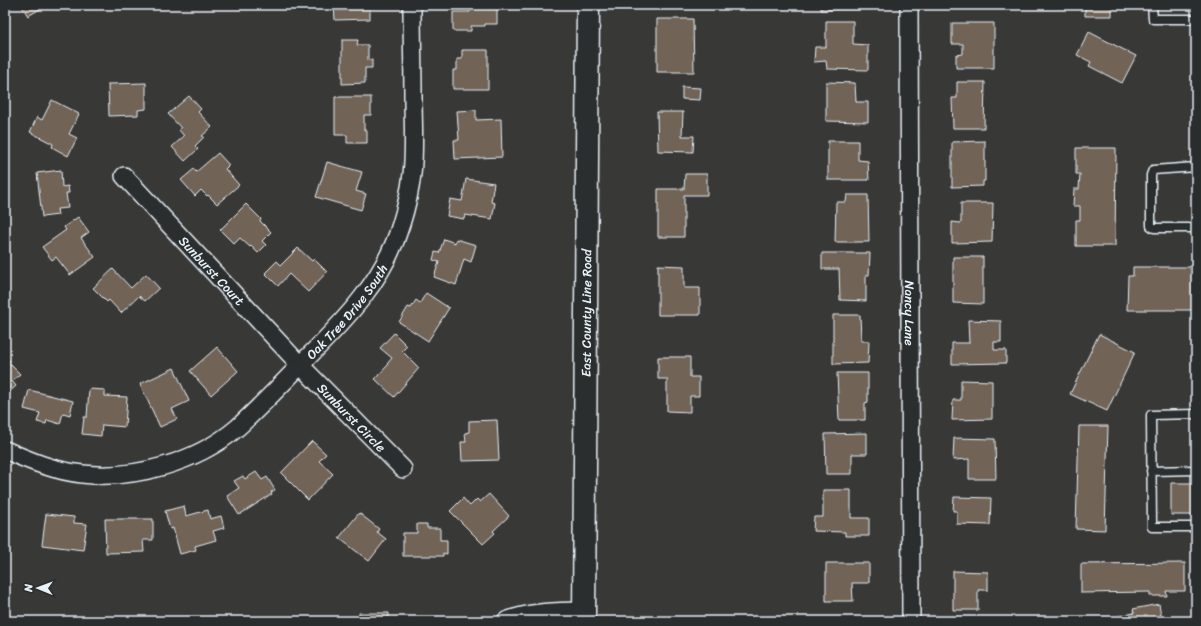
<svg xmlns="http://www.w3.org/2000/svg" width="1201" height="626" viewBox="0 0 1201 626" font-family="Sriracha,sans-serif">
  <rect width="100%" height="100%" fill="#383836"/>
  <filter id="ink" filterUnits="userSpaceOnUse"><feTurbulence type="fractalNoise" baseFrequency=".025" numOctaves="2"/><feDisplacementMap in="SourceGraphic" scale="8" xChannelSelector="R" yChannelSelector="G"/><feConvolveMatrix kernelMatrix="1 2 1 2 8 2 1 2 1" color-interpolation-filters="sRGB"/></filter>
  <g filter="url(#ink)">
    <!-- building -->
    <path fill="#716457" stroke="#e8f1f8" d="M21,5H47L28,16Z
      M334,5H370V19L335,20Z
      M473,5H501V6H497V24H485V26H471V31H453V12H470V6Z
      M821,5H862V9L821,10Z
      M951,5H990V7L951,8Z
      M1085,5H1112V16H1085Z
      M657,19H693L694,72H657Z
      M826,21H853V44L868,45V70L827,69L826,61L814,62L815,47H826Z
      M952,23H994V68H956V55L963,54V44H952Z
      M1089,32L1136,56L1122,83L1089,66L1091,62L1077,55Z
      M342,40H358L357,45H368V60H372V68H365V83L342,84Z
      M462,50H488V89H453V70H457V59H462Z
      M826,82L855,83L856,102H868V122L826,121Z
      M957,82H985L984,128H953L952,98H957Z
      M146,83V109L138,110V115L109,116L108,84Z
      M682,87L701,88L700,100L682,99Z
      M189,96L201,109L198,112L212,127L202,136L204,137L195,146L198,149L185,161L172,147L184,136L179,130L181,128L168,114Z
      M335,97H371V115H364V130H367V143H347V135H335Z
      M52,100L79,114L69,134L77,138L68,156L52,147L53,144L30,132L37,117L42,120Z
      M476,110V120L501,119L502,157L455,159L454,140H459L457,111Z
      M657,112H683L682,136H694L693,152L658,151Z
      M828,141H858V160L868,161L869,180H828Z
      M985,141V181H983V186L952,187V142Z
      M1076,148H1116L1115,246H1076V220H1080V206H1073L1074,189H1079L1080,174H1076Z
      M218,153L229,165L225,169L239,185L217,204L208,195L207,196L201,190L195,196L181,180L194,169L196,172Z
      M327,162L362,172L356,191L366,194L361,210L316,197Z
      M61,170L62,187L68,186L69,193H66L68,208L57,209L58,215L42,217L37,173Z
      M685,174H707V195H684V237H658V189H684Z
      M466,179L494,183L491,202L495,203L492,219L465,215L464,219L447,216L450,199L462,201Z
      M847,195H868L869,242H835L836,202H846Z
      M961,203H993L992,242L952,243V222L961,223Z
      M246,204L261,219L260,221L271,232L262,241L266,245L258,253L251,246L250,247L240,238L234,244L220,230Z
      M78,217L89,232L81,238L95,257L70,275L56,257L52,260L42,247L66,230L64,227Z
      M444,239L455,243L456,239L476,245L471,262L464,259L456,285L434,277L439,262L433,260L435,252L439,253Z
      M298,248L312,261L314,259L327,272L308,292L289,274L278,286L265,273L277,261L281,265Z
      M822,253H870L869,275H866V301L840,300L839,269H822Z
      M953,257H983V304L953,303Z
      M658,265L684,266V288H700V315H658Z
      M1133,267H1196V310H1127L1128,276H1133Z
      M113,269L131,288L146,274L159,288L145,301L139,296L121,313L109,300L107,302L93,288Z
      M426,293L449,308L428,341L399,322L408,307L411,308L416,300L420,303Z
      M833,315H860L861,341H869L868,363L833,364Z
      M968,320L1001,321V342H994V350H1006V363L952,364V343H969Z
      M394,333L407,346L402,351L419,368L394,397L375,379L388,365L387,364L392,358L380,348Z
      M1099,334L1135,352L1107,411L1070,394Z
      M217,347L238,371L211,395L190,371Z
      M5,356L10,361L8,362L20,374L12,381L16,386L7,394L5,392Z
      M658,357H690V377H699V396H690V412L667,411V379H658Z
      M174,368L189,401L172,409L177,419L160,427L140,384Z
      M837,373H868V402L865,403V420H839Z
      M961,380L992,381V419L952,420L953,400H961Z
      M89,389L105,390V396L127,397L125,427L102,425L101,436L82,434L84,417H87Z
      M29,390L73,401L70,415L63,413L60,424L47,420L46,424L37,422L40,413L24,409Z
      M497,420L499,460L462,461L461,442H466L465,433L469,432V421Z
      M1079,426H1108L1105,530L1076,529Z
      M867,433V454H852V474H826L825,434Z
      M954,438L995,439L996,479H969V459L953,460Z
      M312,441L326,454L319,461L333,474L308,500L281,473Z
      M256,472L262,480L267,477L275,490L271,492L272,494L239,515L227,496L239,488L234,481L243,476L245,479Z
      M1171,483H1196V515H1171Z
      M823,490H851V518H869V536H845V532L813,531L814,517H823Z
      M489,494L509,516L493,531L495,533L483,544L450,511L463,498L470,506L477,499L480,502Z
      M954,497L991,498L990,525L957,524V511H953Z
      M184,506L186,516L208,510L210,519L221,516L224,528L213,531L216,540L195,546L196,550L180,554L173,528L170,529L165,511Z
      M359,513L379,529L377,532L386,539L369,561L339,538Z
      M46,514L74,517V523L87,524L83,550L42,545Z
      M105,519H153V540H143L144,552L106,553Z
      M417,524H427V528H440V540H447V554L443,553V556H403V533H417Z
      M826,563H869V583H852L853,601H826Z
      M1185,563V591H1166L1167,596H1150V592L1081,593V564Z
      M953,571L988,572V590H978V610H953Z
      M1159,604L1162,621H1095L1134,613L1133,609Z
      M359,613H389V621H359Z"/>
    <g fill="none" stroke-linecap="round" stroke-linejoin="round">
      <defs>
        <path id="service" d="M1152,5L1153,19H1196
          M1196,167L1153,170L1151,175V226L1154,228H1196
          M1196,414L1151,415L1152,527H1196
          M1151,471L1196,470"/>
        <g id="minor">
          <path id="s1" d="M909,5L911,621"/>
          <path id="s2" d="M124,176L300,365L403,469"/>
          <path id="s3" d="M5,450C30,461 55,471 82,474C134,480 197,462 237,428C261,406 284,382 307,358C346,319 385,279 401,224C406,208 410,191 412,174C415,150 413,122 413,97C413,66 412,36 412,5"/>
          <path d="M506,621C531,611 557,612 584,611"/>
        </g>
        <g id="primary">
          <path id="s4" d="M584,621L588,5"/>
        </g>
      </defs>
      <!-- service casing -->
      <use href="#service" stroke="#e8f1f8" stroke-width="11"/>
      <!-- minor casing -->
      <use href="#minor" stroke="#e8f1f8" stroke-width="20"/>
      <!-- primary casing -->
      <use href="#primary" stroke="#e8f1f8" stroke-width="25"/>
      <!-- service -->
      <use href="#service" stroke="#2a2d2e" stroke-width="8"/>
      <!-- minor -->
      <use href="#minor" stroke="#2a2d2e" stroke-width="17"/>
      <!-- primary -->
      <use href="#primary" stroke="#2a2d2e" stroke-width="22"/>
    </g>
  </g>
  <g text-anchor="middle" stroke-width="3" stroke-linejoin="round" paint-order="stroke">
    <!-- street labels -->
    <g font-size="13" fill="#e8f1f8" stroke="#2a2d2e">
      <text dy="5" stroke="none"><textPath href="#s2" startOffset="129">Sunburst Court</textPath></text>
      <text dy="5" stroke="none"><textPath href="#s3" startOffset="407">Oak Tree Drive South</textPath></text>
      <text dy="5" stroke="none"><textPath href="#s4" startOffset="308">East County Line Road</textPath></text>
      <text dy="5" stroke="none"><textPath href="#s1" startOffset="308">Nancy Lane</textPath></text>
      <text dy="5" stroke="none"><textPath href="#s2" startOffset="332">Sunburst Circle</textPath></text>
    </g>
  </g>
  <!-- margin -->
  <rect width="1201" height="626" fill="none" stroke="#2a2d2e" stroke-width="20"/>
  <rect x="10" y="10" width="1181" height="606" fill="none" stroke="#e8f1f8" stroke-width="1.5" filter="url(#ink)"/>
  <!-- north arrow -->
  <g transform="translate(38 588) rotate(271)" stroke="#2a2d2e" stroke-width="3" paint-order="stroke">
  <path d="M0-3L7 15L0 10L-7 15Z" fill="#e8f1f8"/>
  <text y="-6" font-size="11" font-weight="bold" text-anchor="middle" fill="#e8f1f8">N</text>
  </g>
</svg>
